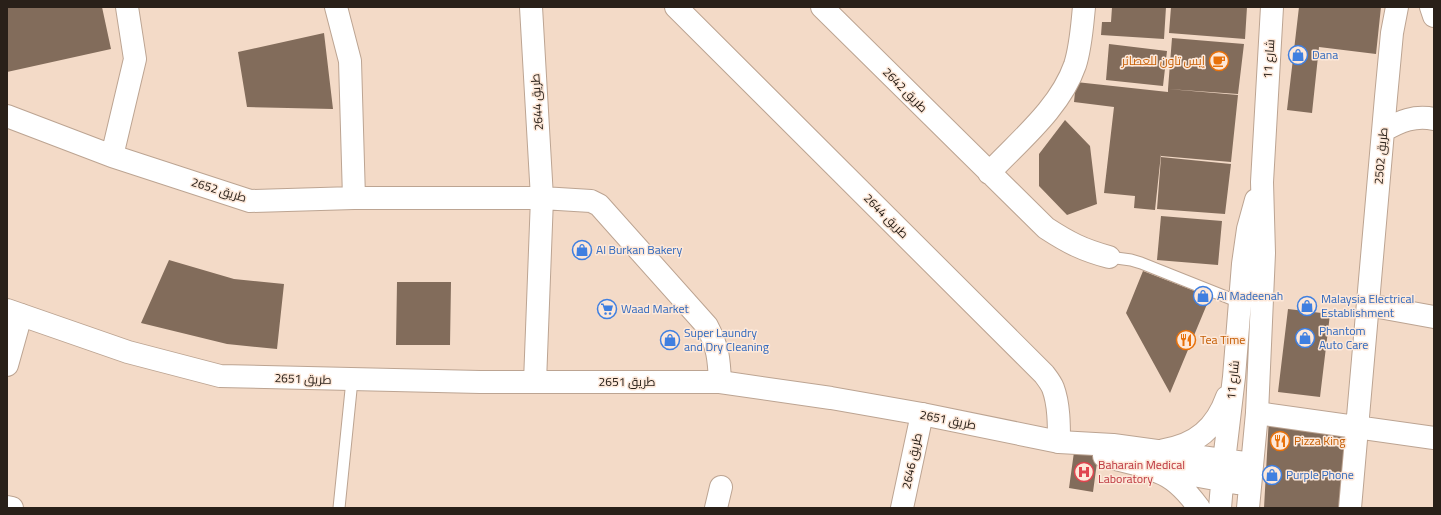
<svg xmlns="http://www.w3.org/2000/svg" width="1441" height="515" viewBox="0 0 1441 515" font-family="Georgia,Cairo,serif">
  <rect width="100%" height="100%" fill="#f3dac7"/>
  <!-- building -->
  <path fill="#826c5b" d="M7,7H102L111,49L7,72Z
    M1112,7H1166L1164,39L1101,35L1102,22H1111Z
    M1171,7H1247L1245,39L1169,33Z
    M1299,7H1381L1376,54L1319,47L1312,113L1287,110Z
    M324,33L333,109L247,107L238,52Z
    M1172,38L1244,44L1238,94L1168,89Z
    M1109,44L1167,51L1163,86L1106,80Z
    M1076,82L1168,92V89L1238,95L1231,162L1161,156V154L1155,210L1134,208L1135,196L1104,193L1114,107L1074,102Z
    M1065,120L1090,146L1097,204L1067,215L1039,186V154Z
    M1161,157L1231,164L1225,214L1157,209Z
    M1161,216L1222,221L1218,265L1157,260Z
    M169,260L234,279L284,284L277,349L227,344L141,323Z
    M1143,271L1210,297L1170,393L1126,313Z
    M397,282H451L450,345H396Z
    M1288,309L1330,314L1320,397L1278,392Z
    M1269,417L1345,426L1340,508H1264Z
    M1074,452L1098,455L1093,492L1069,488Z"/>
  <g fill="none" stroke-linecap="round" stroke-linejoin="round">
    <defs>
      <path id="lane" d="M1109,257L1131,260L1141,263L1239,302
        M339,508L352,380"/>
      <path id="street" d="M336,7L350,61L354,198
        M531,7L542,198L535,382
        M676,7L1044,374C1047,378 1051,383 1053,388C1059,404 1059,425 1059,442
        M822,7L1046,228C1069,243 1083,250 1109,257
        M1431,7L1434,16
        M7,116L112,156L250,201L354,198H542L591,201L599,205L707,326C718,347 719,359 720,382
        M1383,131C1400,121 1415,115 1434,119
        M112,156L135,59L127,7
        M989,173C1020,140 1060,108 1075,65C1081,46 1082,26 1084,7
        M1368,305L1434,317
        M7,365L21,315
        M1257,413L1434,438
        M7,507L12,508
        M716,508L721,487
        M902,508L922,414
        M1350,508L1386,97L1392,33L1397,7"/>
      <path id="secondary" d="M7,310L128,352L220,376L480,382H720L831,398L922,414L1059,442L1113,445L1252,464
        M1164,450C1196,445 1216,428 1227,397
        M1104,456L1144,466L1237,483
        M1158,472C1175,478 1189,494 1199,508
        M1220,508L1224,461L1234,377L1243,264L1248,229L1256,200
        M1248,508L1257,413L1264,253L1262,182L1272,7"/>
    </defs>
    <!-- lane casing -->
    <use href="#lane" stroke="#bca492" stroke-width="13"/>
    <!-- street casing -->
    <use href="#street" stroke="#bca492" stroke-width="24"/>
    <!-- secondary casing -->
    <use href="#secondary" stroke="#bca492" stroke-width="24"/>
    <!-- lane -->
    <use href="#lane" stroke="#fff" stroke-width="11"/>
    <!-- street -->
    <use href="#street" stroke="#fff" stroke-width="22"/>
    <!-- secondary -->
    <use href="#secondary" stroke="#fff" stroke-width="22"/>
  </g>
  <!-- icons -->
  <defs>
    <symbol id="shop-ring" viewBox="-11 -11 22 22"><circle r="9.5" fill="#fde8d9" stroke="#3f7fe0" stroke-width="1.5"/><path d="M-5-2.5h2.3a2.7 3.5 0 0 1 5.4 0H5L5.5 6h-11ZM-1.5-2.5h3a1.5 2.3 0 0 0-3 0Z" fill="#3f7fe0"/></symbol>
    <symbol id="cafe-ring" viewBox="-11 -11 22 22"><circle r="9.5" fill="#fde8d9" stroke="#e8710a" stroke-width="1.5"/><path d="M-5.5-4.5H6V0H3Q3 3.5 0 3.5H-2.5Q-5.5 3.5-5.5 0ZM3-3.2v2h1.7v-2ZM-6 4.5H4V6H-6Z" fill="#e8710a"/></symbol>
    <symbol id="supermarket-ring" viewBox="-11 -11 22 22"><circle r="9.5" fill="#fde8d9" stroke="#3f7fe0" stroke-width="1.5"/><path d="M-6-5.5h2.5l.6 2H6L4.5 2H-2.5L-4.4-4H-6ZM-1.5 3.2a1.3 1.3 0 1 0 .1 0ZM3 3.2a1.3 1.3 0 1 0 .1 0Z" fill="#3f7fe0"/></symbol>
    <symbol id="restaurant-ring" viewBox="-11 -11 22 22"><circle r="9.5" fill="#fde8d9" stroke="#e8710a" stroke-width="1.5"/><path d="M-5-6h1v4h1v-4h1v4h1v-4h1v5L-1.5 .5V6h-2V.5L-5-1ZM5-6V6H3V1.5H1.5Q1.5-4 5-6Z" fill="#e8710a"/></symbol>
    <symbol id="hospital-ring" viewBox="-11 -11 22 22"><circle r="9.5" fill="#fde8d9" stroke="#e0444e" stroke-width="1.5"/><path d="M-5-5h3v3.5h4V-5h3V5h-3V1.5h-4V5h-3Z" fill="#e0444e"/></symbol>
  </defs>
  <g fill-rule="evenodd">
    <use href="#shop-ring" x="1287" y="44" width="22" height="22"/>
    <use href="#cafe-ring" x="1208" y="50" width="22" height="22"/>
    <use href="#shop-ring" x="571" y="239" width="22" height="22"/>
    <use href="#shop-ring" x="1192" y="285" width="22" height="22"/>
    <use href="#shop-ring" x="1296" y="295" width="22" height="22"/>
    <use href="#supermarket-ring" x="596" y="298" width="22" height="22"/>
    <use href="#shop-ring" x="1294" y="327" width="22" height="22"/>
    <use href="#shop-ring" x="659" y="329" width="22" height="22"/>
    <use href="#restaurant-ring" x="1175" y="329" width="22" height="22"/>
    <use href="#restaurant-ring" x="1269" y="430" width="22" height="22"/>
    <use href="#hospital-ring" x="1073" y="461" width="22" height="22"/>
    <use href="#shop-ring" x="1261" y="464" width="22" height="22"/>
  </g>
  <g text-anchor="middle" stroke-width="3" stroke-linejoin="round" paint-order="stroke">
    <!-- shop labels -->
    <g font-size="12" fill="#366cbe" stroke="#fde8d9" text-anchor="start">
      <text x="1312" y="59">Dana</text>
      <text x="596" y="254">Al Burkan Bakery</text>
      <text x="1217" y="300">Al Madeenah</text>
      <text x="1321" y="303">Malaysia Electrical<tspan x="1321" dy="14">Establishment</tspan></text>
      <text x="621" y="313">Waad Market</text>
      <text x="1319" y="335">Phantom<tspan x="1319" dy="14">Auto Care</tspan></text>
      <text x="684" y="337">Super Laundry<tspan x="684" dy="14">and Dry Cleaning</tspan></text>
      <text x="1286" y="479">Purple Phone</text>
    </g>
    <!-- street labels -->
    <g font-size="12" fill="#292019" stroke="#fde8d9">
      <text transform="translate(1269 59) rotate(-86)" y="4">شارع 11</text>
      <text transform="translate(905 90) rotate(45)" y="4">طريق 2642</text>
      <text transform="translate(537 102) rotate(-94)" y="4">طريق 2644</text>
      <text transform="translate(1381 156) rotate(-85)" y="4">طريق 2502</text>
      <text transform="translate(219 190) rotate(17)" y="4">طريق 2652</text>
      <text transform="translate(886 216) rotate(45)" y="4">طريق 2644</text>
      <text transform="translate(303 379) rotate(2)" y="4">طريق 2651</text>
      <text transform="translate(1233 380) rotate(-84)" y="4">شارع 11</text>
      <text x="627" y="386">طريق 2651</text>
      <text transform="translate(948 420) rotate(11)" y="4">طريق 2651</text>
      <text transform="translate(912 461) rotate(-78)" y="4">طريق 2646</text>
    </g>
    <!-- food labels -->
    <g font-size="12" fill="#c56008" stroke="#fde8d9" text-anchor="start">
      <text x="1205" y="65" text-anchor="end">إيس تاون للعصائر</text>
      <text x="1200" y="344">Tea Time</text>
      <text x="1294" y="445">Pizza King</text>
    </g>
    <!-- health labels -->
    <g font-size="12" fill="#be3a42" stroke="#fde8d9" text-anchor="start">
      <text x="1098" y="469">Baharain Medical<tspan x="1098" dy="14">Laboratory</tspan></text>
    </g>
  </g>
  <!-- border -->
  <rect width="1441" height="515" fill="none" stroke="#292019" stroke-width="16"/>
</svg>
